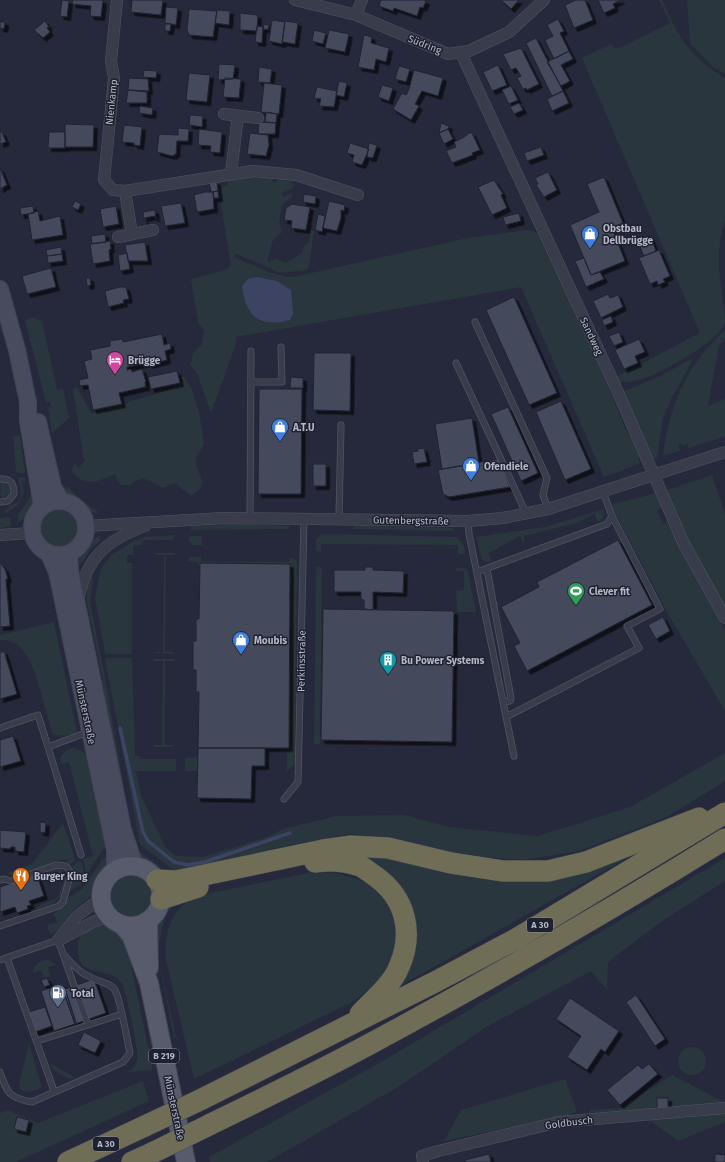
<svg xmlns="http://www.w3.org/2000/svg" width="725" height="1162" viewBox="0 0 725 1162" font-family="'Fira Sans',sans-serif">
  <defs>
    <filter id="shadow"><feDropShadow dx="3.5" dy="3.5" stdDeviation="0" flood-color="#0009"/></filter>
  </defs>
  <rect width="100%" height="100%" fill="#26293b"/>
  <!-- green -->
  <path fill="#29363d" d="M659,0H662C679,38 689,56 725,78V220C718,240 718,265 721,287C722,298 725,312 725,323C718,342 659,375 639,380C633,382 625,382 618,382L616,377L700,333L582,58L611,44L614,48H619L670,23Z
    M687,0H725V74L712,66L690,43Z
    M258,175L275,177L272,180L274,183L279,179L290,181L294,185V188L282,193L283,197L292,193V197L282,204L279,222L282,232L273,240L267,261L269,262L275,258L286,263L303,252V247L309,242L311,231H314L309,266L307,270L281,273L237,254L234,255V257L272,273L287,277L298,276L468,238L526,230L533,231L537,233L599,364L626,430L639,450V464L604,477L521,287L236,337V344L211,413L197,373L190,365L193,353L202,344L204,331L198,322L191,279L225,270L231,266L217,181L220,182L223,187L228,186V179Z
    M32,317L42,321L57,390L63,389L69,418L52,433L48,407H51L50,402H46L25,320Z
    M725,330V339L719,346L708,406L725,399V436L689,448L687,444L683,446L681,444H678L680,451L663,456C667,421 678,386 700,357C707,347 717,339 725,330Z
    M691,359L692,362L672,397L663,418L657,458L651,461L622,392L658,377Z
    M182,374L191,388L199,411L204,444L196,458V466L203,482L199,490L191,496L175,483L163,488L143,478L137,480L130,485H121L117,480L116,474C99,481 84,489 71,470L75,462L78,469L84,461L73,389L77,387L91,413L166,391L183,382Z
    M20,435L25,473H18L16,472L13,436Z
    M712,475L725,514V613L700,569L666,490Z
    M18,477H25V481H22L23,489H25C21,502 17,509 3,514L10,505C26,503 20,487 18,477Z
    M0,482H4L10,488L9,495L3,498L0,495L1,489Z
    M68,487L82,501L97,511L99,514C85,512 68,498 59,488Z
    M33,493L36,501C32,511 27,517 18,523V515Z
    M656,493L663,507L657,510L663,524L667,522L725,629V711L667,612L612,507L614,504Z
    M604,509L603,518L598,522L594,514L577,523L524,536V544L520,536L488,553L492,561L488,562L482,560L476,537L545,527Z
    M39 529a19 19 0 1 1 38 0a19 19 0 1 1-38 0Z
    M10,517L11,526L0,528V518Z
    M242,524L289,526V529L191,530V526Z
    M356,525L453,528V531L352,529Z
    M324,534L457,537L463,544L465,552L463,554H458V545L321,544V552L316,551V540L320,535Z
    M175,535L172,540H143L142,545L133,546V555H127V563H132V654H105L95,597L101,568L112,555L132,542L144,537Z
    M100,536V541L90,550L82,563L79,562C80,549 88,540 100,536Z
    M189,536H202V545H192L189,541Z
    M155,553H175V555H166L165,651L174,652V654L154,653V652H163L164,555H156Z
    M189,557H201V561L289,562V558H293L297,562L295,764L287,771L289,566H198V562L189,561Z
    M318,566L322,568L320,744H314L316,569Z
    M456,568H465L468,571L476,612H457L456,591L464,590V571H456Z
    M91,577L93,579L90,602L105,678L133,842L110,743L102,677L87,603V584Z
    M54,622L77,732C68,736 62,737 53,734C44,712 36,650 12,642C9,640 4,640 0,640V635Z
    M105,658H132L135,756H139L140,759H176V771H136L141,796L166,848L176,856L203,857L267,837L283,829L336,816L404,815L449,827L538,836L630,807L725,753V781L667,817L580,851L523,860L460,856L396,838L348,834L285,846L176,872L140,844Z
    M154,659H174V661H165V745H173V747H154V745H162L163,661H154Z
    M74,748L82,751L89,759L109,846L103,849L87,874L83,859L93,856L69,762L60,765C59,755 64,750 74,748Z
    M198,757V771H185V758Z
    M63,823L75,859L71,865L66,860H61L14,876L7,873L32,864Z
    M136,849L171,875C156,871 139,866 136,849Z
    M363,853L593,869L627,858L398,987L414,946Z
    M110,854L108,868L101,875L92,895L72,911L58,930L50,934L47,925L57,922L54,913L64,907L68,898L83,888L102,860Z
    M725,858V881L662,921L608,962L607,990L591,971L488,1026L398,1087L267,1162H210L209,1157L381,1062Z
    M81,860L85,878L81,884L70,891L74,874L73,867L76,862Z
    M57,868L62,870L67,879C62,900 56,903 37,909L36,907L57,898L64,882L58,871L49,873L48,871Z
    M314,872C353,872 392,885 396,931C397,939 398,949 394,958C384,977 368,992 350,1003L194,1079L165,955C166,942 167,927 174,916C177,910 184,907 185,901L205,894Z
    M109 896a21 21 0 1 1 42 0a21 21 0 1 1-42 0Z
    M164,904L175,905L168,911L164,920L157,952L176,1037L174,1038L159,962L155,960L156,919Z
    M106,923L120,929L135,966H131L153,1070L127,1072C132,1069 136,1066 137,1060C139,1052 126,989 121,982C109,966 73,979 78,944C80,929 93,927 106,923Z
    M49,959L56,965L48,967L50,976L44,978L41,970L33,973C34,964 40,961 49,959Z
    M29,1044L42,1087C35,1092 27,1094 20,1089L19,1084Z
    M678 1061a14 14 0 1 1 28 0a14 14 0 1 1-28 0Z
    M50,1064V1063L76,1078L69,1079L53,1070Z
    M672,1075L724,1102L711,1106L588,1113L590,1110L621,1108Z
    M565,1079L577,1111L568,1116L444,1141L461,1110Z
    M143,1081L149,1101L16,1162H0V1113L8,1110L38,1123Z
    M725,1113V1122L678,1141L649,1120Z"/>
  <!-- water -->
  <path fill="#3d4362" d="M257,277L277,281L291,290L293,314L290,320C259,328 246,317 242,286L248,279Z"/>
  <g fill="none" stroke-linecap="round" stroke-linejoin="round">
    <!-- stream -->
    <path stroke="#3d4362" stroke-width="3.5" d="M120,728L143,832L148,841L174,862L188,865L205,862L290,833"/>
  </g>
  <!-- building -->
  <path fill="#45485c" stroke="#202332" filter="url(#shadow)" d="M62,0L69,1L67,17L60,16Z
    M73,0H103L101,17L90,16L91,6L72,4Z
    M132,0H163L161,15L131,12Z
    M381,0H424L426,1L423,8L420,7L417,16L394,8L393,11L379,6Z
    M501,0H519L511,9Z
    M576,0H585L593,20L574,28L565,5Z
    M598,0H621L613,4L615,8L604,13Z
    M166,7L178,8L176,25L165,23Z
    M189,9L217,11L213,37L189,35L187,30Z
    M217,10L230,11L229,25L215,23Z
    M240,13L258,15L257,31L240,30Z
    M558,19L564,31L560,33L569,51L554,59L545,40L553,36L547,25Z
    M272,20L285,22L282,44L269,41Z
    M45,21L49,27L47,28L50,32L43,38L34,30Z
    M285,21L298,23L295,44L282,42Z
    M0,22H5L4,29L0,28Z
    M165,24H171L170,31H165Z
    M264,24L269,25L268,29L271,30L263,29Z
    M257,26L263,27L262,43L255,42Z
    M314,30L326,33L323,44L312,41Z
    M329,30L349,34L345,52L325,48Z
    M364,35L372,37L371,43L389,48L386,62L376,59L374,70L358,67Z
    M536,38L563,91L552,96L526,43Z
    M521,48L539,84L527,90L526,88L523,89L517,78L521,76L516,68L511,70L503,54Z
    M569,51L573,59L561,65L570,81L561,86L547,62Z
    M219,64L235,65L233,79L218,80Z
    M498,65L507,85L492,91L483,72Z
    M399,66L410,69L406,82L395,79Z
    M259,67L272,69L270,83L258,82Z
    M144,70L157,71L156,78L143,77Z
    M414,70L443,78L438,96L422,91L415,104L419,106L411,120L393,109L402,93L406,95L409,89Z
    M189,73L210,75L207,102L186,100Z
    M129,78L148,79L149,91L128,90Z
    M225,78L241,79L239,98L223,97Z
    M339,81L347,83L344,97L336,95Z
    M264,83L282,85L279,114L261,112Z
    M382,85L393,88L389,101L378,97Z
    M511,86L518,100L509,104L502,90Z
    M317,87L337,91L334,107L319,106L321,99L314,98Z
    M128,90L147,92V103H126Z
    M563,91L569,103L552,111L547,99Z
    M519,103L523,110L514,114L510,107Z
    M140,106L153,108L152,115L139,113Z
    M266,112L277,114L276,123L265,122Z
    M190,115L203,116L202,127L189,125Z
    M259,122L276,123L275,134H258Z
    M441,123L449,126L448,129L439,133Z
    M65,124L94,125L93,147H65Z
    M124,125L142,127L140,146L134,145V143L122,142Z
    M178,128L189,129L188,141H177L176,154L172,156L157,152L159,134L178,135Z
    M199,129L222,132L220,153L210,152L211,146L198,145Z
    M448,129L453,139L444,144L439,133Z
    M0,132H2L6,142L0,144Z
    M49,132H65V148H48Z
    M250,133L268,135L269,145L266,156L247,154Z
    M469,133H472L480,150L472,153L473,155L452,163L446,151L456,147L454,142L466,136Z
    M350,143L369,149L362,165L352,162L354,155L347,153Z
    M369,143L377,145L373,158L367,157Z
    M541,147L544,155L527,161L524,153Z
    M0,168L7,185L0,189Z
    M548,172L557,190L544,197L536,185L538,184L535,178Z
    M604,177L623,223L612,228L625,261L591,275L570,225L599,212L587,184Z
    M494,180L503,194L501,195L507,208L492,215L478,187Z
    M217,181L218,191L211,192L209,182Z
    M218,191L219,198H214L213,192Z
    M205,192H213L214,209L197,212L194,195Z
    M304,194L316,196L315,204L303,202Z
    M75,201L81,204L78,210L72,207Z
    M329,201L345,205L344,211L341,210V218L337,231L323,228Z
    M181,203L185,223L165,226L161,206Z
    M292,204L310,207L306,230L291,228L292,221L284,220L286,208Z
    M33,206L34,213L21,215L20,208Z
    M116,206L119,224L103,227L100,209Z
    M155,210L156,219L155,216L144,218V221L143,212Z
    M38,211L40,221L60,216L63,235L32,240L28,214Z
    M519,213L521,221L505,225L503,217Z
    M318,214L325,216L322,232L315,230Z
    M105,234L106,242L92,244L91,236Z
    M650,236L656,251L644,256L637,241Z
    M110,241L111,249L109,250L110,261L93,264L90,244Z
    M145,242L148,261H128L125,245Z
    M61,247L62,254L47,256L46,250Z
    M659,250L670,276L663,279L665,282L658,285L657,281L650,284L639,258Z
    M127,253L130,269L120,271L118,255Z
    M62,254L63,261L48,263L47,256Z
    M584,258L591,275L600,272L604,279L586,287L575,261Z
    M51,268L56,287L27,294L22,276Z
    M86,278H90L91,285L87,286Z
    M120,287H126L129,299L123,300L124,303L108,307L105,291Z
    M608,294L610,298L618,295L623,307L601,318L593,301Z
    M514,297L557,393L529,405L486,310Z
    M611,316L613,322L604,326L602,320Z
    M619,332L623,342L614,346L609,336Z
    M162,334L164,345L170,343L171,349L165,351L167,360L149,365V363L127,367V370L131,369L132,372L142,369L146,382H145L146,388L145,387L119,393L122,404L93,410L88,385L80,386L79,380L88,378L84,361L92,359L90,350L110,346V341L122,339L123,342Z
    M639,339L645,352L635,356L638,363L624,369L615,350Z
    M314,353H351L350,411L313,410Z
    M177,371L180,383L151,389L148,377Z
    M291,377L303,378V388H290Z
    M259,389H302L301,494H258Z
    M561,401L591,469L565,480L536,412Z
    M508,407L538,473L521,481L491,414Z
    M472,418L479,463L442,469L435,424Z
    M424,448L427,462L414,464L412,452L418,451L417,449Z
    M498,459L510,487L449,497L443,494L438,470Z
    M313,464H326V486H313Z
    M618,540L652,605L527,671L514,646L520,643L501,607L539,587L537,582Z
    M0,563L5,569L8,579H6L10,626L0,627Z
    M200,563L290,564L289,748H198L199,692H196V670H193V641H196V619H199Z
    M365,567H373V570L404,571L403,593L373,592V610L364,609V600L361,599V592H334V570H365Z
    M323,609L454,611L452,742L321,740Z
    M663,617L670,631L656,639L648,625Z
    M4,651L17,694L0,699V653Z
    M13,736L21,761L0,767V740Z
    M198,748H265V766H252L251,799L197,798Z
    M40,822L46,823L45,833L40,832Z
    M0,830L26,832L24,852L15,851V847H11L10,849L0,848Z
    M37,875L44,896L29,901L31,905L27,906L28,909L17,913L15,907L0,912V887Z
    M47,978L50,985L44,987L41,980Z
    M94,979L106,1013L75,1024L76,1023L65,989Z
    M63,984L65,989L63,990L75,1024L54,1031L41,991Z
    M65,989L76,1023L75,1024L63,990Z
    M636,995L665,1039L655,1046L626,1002Z
    M570,998L619,1031L605,1052L601,1049L587,1070L567,1057L581,1036L556,1019Z
    M45,1007L52,1026L32,1033L26,1013Z
    M84,1032L101,1041L95,1053L78,1045Z
    M649,1064L658,1074L620,1105L607,1090L638,1065L642,1069Z
    M657,1098H668V1110H657Z
    M17,1117L29,1120L26,1132L14,1129Z
    M489,1154L491,1162H465V1160Z
    M715,1154L725,1155V1162H715Z"/>
  <g fill="none" stroke-linecap="round" stroke-linejoin="round">
    <defs>
      <path id="lane" d="M475,322L547,478L543,495L548,509
        M456,363L527,515
        M251,382H282L281,347
        M0,479C11,478 14,484 14,494L8,501L0,502
        M250,518L251,351
        M339,519L341,425
        M468,521L469,534L514,756
        M487,569L511,698L510,701L503,702
        M477,572L607,524L612,516L603,492
        M506,717L639,648L627,626L660,609L612,516
        M0,728L38,715L48,747
        M284,799L298,782L304,519
        M81,855L48,747L88,732
        M0,880L4,879L11,881L56,865L66,866L71,873L63,902L59,906L0,926
        M7,958L54,1091
        M0,960L58,940L88,1025L122,1014C114,977 114,990 86,975C76,970 70,961 63,954
        M37,1041L88,1025
        M0,1072C7,1093 9,1098 32,1102L123,1062L130,1053L122,1014"/>
      <path id="street" d="M117,0L111,61L114,78L104,180L113,190L125,191L253,171L296,175L358,195
        M295,0L356,15L448,54L469,51L509,32L544,0
        M356,15L362,0
        M461,53L617,390L683,542L725,618
        M224,114L258,118
        M231,173L238,116
        M125,191L132,234
        M118,237L153,230
        M86,526L224,518L468,521L503,518L548,509L725,452
        M0,535L31,533
        M78,600C87,557 105,541 145,526
        M61,939L95,921L108,917
        M58,940L77,916L101,898
        M423,1162L422,1156L438,1151L559,1122L725,1108"/>
      <path id="secondary" d="M0,289L17,350L28,402V421L42,506
        M38,422L53,487L61,501
        M32 528a27 27 0 1 1 54 0a27 27 0 1 1-54 0Z
        M49,554L57,572L115,850V871
        M69,554L70,571L123,830L135,867"/>
      <path id="primary" d="M101 896a30 30 0 1 1 60 0a30 30 0 1 1-60 0Z
        M148,921L149,968
        M122,925L131,935L149,983L186,1162"/>
      <path id="highway" d="M315,862C330,860 345,861 360,866C365,868 370,873 375,876C406,898 414,933 399,967C392,985 373,1000 360,1014
        M157,880L176,881L323,850L351,846L388,848L451,863L503,871H548L586,862L699,818
        M161,899L198,887
        M200,1100L435,982L516,939L725,813
        M209,1125C262,1099 316,1073 368,1045C489,980 609,911 725,839
        M68,1162L145,1126
        M132,1162L152,1153"/>
    </defs>
    <!-- lane casing -->
    <use href="#lane" stroke="#515463" stroke-width="7"/>
    <!-- street casing -->
    <use href="#street" stroke="#515463" stroke-width="12"/>
    <!-- secondary casing -->
    <use href="#secondary" stroke="#424554" stroke-width="18"/>
    <!-- primary casing -->
    <use href="#primary" stroke="#424554" stroke-width="20"/>
    <!-- highway casing -->
    <use href="#highway" stroke="#414453" stroke-width="22"/>
    <!-- lane -->
    <use href="#lane" stroke="#393c4b" stroke-width="5.5"/>
    <!-- street -->
    <use href="#street" stroke="#393c4b" stroke-width="11"/>
    <!-- secondary -->
    <use href="#secondary" stroke="#484a5e" stroke-width="16"/>
    <!-- primary -->
    <use href="#primary" stroke="#575b6b" stroke-width="18"/>
    <!-- highway -->
    <use href="#highway" stroke="#706d57" stroke-width="21"/>
    <defs>
      <path id="highway-bridge" d="M145,1126L200,1100
        M152,1153L209,1125"/>
    </defs>
    <!-- highway-bridge casing -->
    <use href="#highway-bridge" stroke="#414453" stroke-width="22" stroke-linecap="butt"/>
    <!-- highway-bridge -->
    <use href="#highway-bridge" stroke="#706d57" stroke-width="21"/>
  </g>
  <!-- icons -->
  <defs>
    <symbol id="shop-pin" viewBox="-11 -11 22 30"><path d="M0 17L-7.5 6A9.5 9.5 0 1 1 7.5 6Z" fill="#3f7fe0" stroke="#1e2130"/><path d="M-5-2.5h2.3a2.7 3.5 0 0 1 5.4 0H5L5.5 6h-11ZM-1.5-2.5h3a1.5 2.3 0 0 0-3 0Z" fill="#fff"/></symbol>
    <symbol id="hotel-pin" viewBox="-11 -11 22 30"><path d="M0 17L-7.5 6A9.5 9.5 0 1 1 7.5 6Z" fill="#d1479c" stroke="#1e2130"/><path d="M-6-4.5h1.5V1H6V5H4.5V3h-9V5H-6ZM-4 0a1.8 1.8 0 1 1 3.6 0ZM.5 0V-2.5h3Q6-2.5 6 0Z" fill="#fff"/></symbol>
    <symbol id="stadium-pin" viewBox="-11 -11 22 30"><path d="M0 17L-7.5 6A9.5 9.5 0 1 1 7.5 6Z" fill="#2e9e5b" stroke="#1e2130"/><path d="M0-5a6.5 5 0 1 0 0 10a6.5 5 0 1 0 0-10ZM-3.5-1.8h7v3.6h-7Z" fill="#fff"/></symbol>
    <symbol id="building-pin" viewBox="-11 -11 22 30"><path d="M0 17L-7.5 6A9.5 9.5 0 1 1 7.5 6Z" fill="#0f9aa8" stroke="#1e2130"/><path d="M-4-6H4V6H1V3H-1V6H-4ZM-2.5-4.3h1.7v1.8h-1.7ZM.8-4.3h1.7v1.8H.8ZM-2.5-1h1.7V.8h-1.7ZM.8-1h1.7V.8H.8Z" fill="#fff"/></symbol>
    <symbol id="restaurant-pin" viewBox="-11 -11 22 30"><path d="M0 17L-7.5 6A9.5 9.5 0 1 1 7.5 6Z" fill="#e8710a" stroke="#1e2130"/><path d="M-5-6h1v4h1v-4h1v4h1v-4h1v5L-1.5 .5V6h-2V.5L-5-1ZM5-6V6H3V1.5H1.5Q1.5-4 5-6Z" fill="#fff"/></symbol>
    <symbol id="fuel-pin" viewBox="-11 -11 22 30"><path d="M0 17L-7.5 6A9.5 9.5 0 1 1 7.5 6Z" fill="#5c6f8a" stroke="#1e2130"/><path d="M-5.5-6h7V0h2V4h1.3V-2.5L3-4.5l.8-.8L6-3V5H2.5V1h-1V6h-7ZM-4.2-4.7v3.2H.2V-4.7Z" fill="#fff"/></symbol>
  </defs>
  <g fill-rule="evenodd">
    <use href="#shop-pin" x="580" y="224" width="20" height="27"/>
    <use href="#hotel-pin" x="105" y="350" width="20" height="27"/>
    <use href="#shop-pin" x="270" y="417" width="20" height="27"/>
    <use href="#shop-pin" x="461" y="456" width="20" height="27"/>
    <use href="#stadium-pin" x="566" y="581" width="20" height="27"/>
    <use href="#shop-pin" x="231" y="630" width="20" height="27"/>
    <use href="#building-pin" x="378" y="650" width="20" height="27"/>
    <use href="#restaurant-pin" x="11" y="866" width="20" height="27"/>
    <use href="#fuel-pin" x="48" y="983" width="20" height="27"/>
  </g>
  <g text-anchor="middle" stroke-width="3" stroke-linejoin="round" paint-order="stroke">
    <!-- shield labels -->
    <g fill="#1e2130" stroke="#888a9a" stroke-width="1">
      <rect x="527" y="918" width="26" height="14" rx="3"/>
      <rect x="149" y="1049" width="30" height="14" rx="3"/>
      <rect x="93" y="1137" width="26" height="14" rx="3"/>
    </g>
    <g font-size="9" font-weight="bold" fill="#b5b7c7">
      <text x="540" y="928">A 30</text>
      <text x="164" y="1059">B 219</text>
      <text x="106" y="1147">A 30</text>
    </g>
    <!-- street labels -->
    <g font-size="10" fill="#b5b7c7" stroke="#1e2130">
      <text transform="translate(425 44) rotate(22)" y="4">Südring</text>
      <text transform="translate(111 102) rotate(-84)" y="4">Nienkamp</text>
      <text transform="translate(592 336) rotate(65)" y="4">Sandweg</text>
      <text transform="translate(411 520) rotate(1)" y="4">Gutenbergstraße</text>
      <text transform="translate(301 661) rotate(-89)" y="4">Perkinsstraße</text>
      <text transform="translate(86 712) rotate(78)" y="4">Münsterstraße</text>
      <text transform="translate(175 1108) rotate(78)" y="4">Münsterstraße</text>
      <text transform="translate(569 1122) rotate(-7)" y="4">Goldbusch</text>
    </g>
    <!-- poi labels -->
    <g font-size="10" font-weight="bold" fill="#b5b7c7" stroke="#1e2130" text-anchor="start">
      <text x="603" y="232">Obstbau<tspan x="603" dy="12">Dellbrügge</tspan></text>
      <text x="128" y="364">Brügge</text>
      <text x="293" y="431">A.T.U</text>
      <text x="484" y="470">Ofendiele</text>
      <text x="589" y="595">Clever fit</text>
      <text x="254" y="644">Moubis</text>
      <text x="401" y="664">Bu Power Systems</text>
      <text x="34" y="880">Burger King</text>
      <text x="71" y="997">Total</text>
    </g>
  </g>
</svg>
